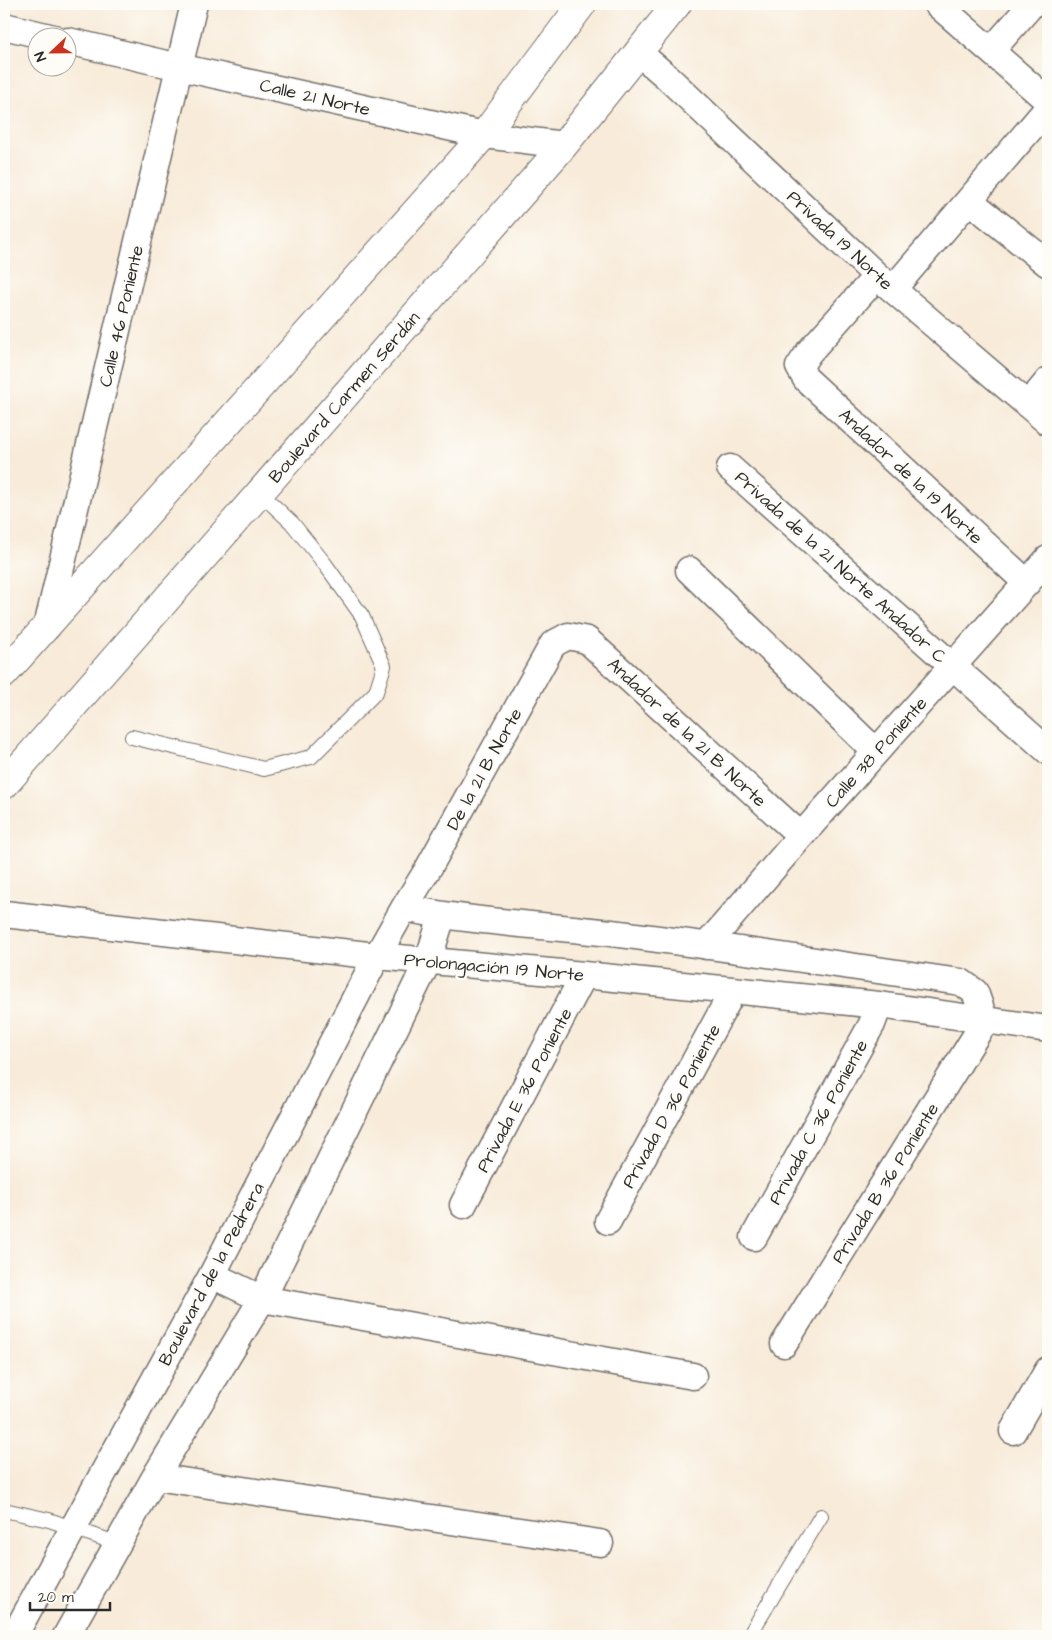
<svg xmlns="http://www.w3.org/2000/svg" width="1052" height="1640" viewBox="0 0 1052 1640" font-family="'Architects Daughter',sans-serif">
  <rect width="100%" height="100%" fill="#fdfcf7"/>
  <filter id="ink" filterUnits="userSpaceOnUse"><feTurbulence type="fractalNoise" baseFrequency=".02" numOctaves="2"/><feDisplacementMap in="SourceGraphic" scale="10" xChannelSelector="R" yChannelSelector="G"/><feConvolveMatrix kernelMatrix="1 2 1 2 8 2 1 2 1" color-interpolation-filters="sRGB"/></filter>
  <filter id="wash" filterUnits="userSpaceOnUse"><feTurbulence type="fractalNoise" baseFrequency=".0096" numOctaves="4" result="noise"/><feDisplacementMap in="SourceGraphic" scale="20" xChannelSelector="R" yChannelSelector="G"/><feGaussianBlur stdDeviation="1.12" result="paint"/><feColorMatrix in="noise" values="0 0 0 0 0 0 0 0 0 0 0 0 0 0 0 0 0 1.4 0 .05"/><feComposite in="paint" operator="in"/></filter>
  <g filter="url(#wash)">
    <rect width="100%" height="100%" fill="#f8ebd9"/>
  </g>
  <g filter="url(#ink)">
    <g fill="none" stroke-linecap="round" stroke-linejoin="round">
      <defs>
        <path id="lane" d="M132,737L264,769L311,757L376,692L384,666L362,616L325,564L292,523L260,493
          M4,1510L49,1520L119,1544
          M749,1636L821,1516"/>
        <path id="street" d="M937,4L1048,101
          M4,26L54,38
          M68,41L179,67L484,135L564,145
          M991,51L1032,4
          M638,52L666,76L877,276L1048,422
          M970,201L1048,264
          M877,276L809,352L799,367L806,379L1027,583
          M893,289L1048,108
          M1028,405L1048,381
          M730,468L1048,751
          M689,570L876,752
          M47,627L194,4
          M404,908C472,922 542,925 611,933C728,947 845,966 961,982L975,992L985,1021
          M4,914L377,956L584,975L879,1005L1048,1029
          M706,946L801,836L1048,559
          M463,1205L584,975
          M608,1221L733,991
          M754,1237L872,1024L879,1005
          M212,1275L262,1299L693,1376
          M784,1344L985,1021
          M1013,1431L1048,1370
          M155,1477L600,1543
          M14,1636L212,1275L377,956L404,908L428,869L553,644L568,636L587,640L801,836
          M66,1636L155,1477L262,1299L428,961L442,916"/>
        <path id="secondary" d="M4,674L484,135L582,4
          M4,785L564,145L677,4"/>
      </defs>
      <!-- lane casing -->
      <use href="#lane" stroke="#736e68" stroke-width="16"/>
      <!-- street casing -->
      <use href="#street" stroke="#736e68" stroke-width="29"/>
      <!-- secondary casing -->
      <use href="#secondary" stroke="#736e68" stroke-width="30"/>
      <!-- lane -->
      <use href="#lane" stroke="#fff" stroke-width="14"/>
      <!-- street -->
      <use href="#street" stroke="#fff" stroke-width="26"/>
      <!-- secondary -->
      <use href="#secondary" stroke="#fff" stroke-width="28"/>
    </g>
  </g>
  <g text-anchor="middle" stroke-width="5" stroke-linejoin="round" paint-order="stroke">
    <!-- street labels -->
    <g font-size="18" fill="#2b2b2b" stroke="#fdfcf7">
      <text transform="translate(315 97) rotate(13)" y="6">Calle 21 Norte</text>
      <text transform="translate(840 240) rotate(43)" y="6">Privada 19 Norte</text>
      <text transform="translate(121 316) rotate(-77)" y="6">Calle 46 Poniente</text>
      <text transform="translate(344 397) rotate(-49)" y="6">Boulevard Carmen Serdán</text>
      <text transform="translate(911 476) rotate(43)" y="6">Andador de la 19 Norte</text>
      <text transform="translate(841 567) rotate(42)" y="6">Privada de la 21 Norte Andador C</text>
      <text transform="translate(687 732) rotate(43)" y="6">Andador de la 21 B Norte</text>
      <text transform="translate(876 752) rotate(-48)" y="6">Calle 38 Poniente</text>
      <text transform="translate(484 769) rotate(-61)" y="6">De la 21 B Norte</text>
      <text transform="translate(494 967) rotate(5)" y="6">Prolongación 19 Norte</text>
      <text transform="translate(524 1090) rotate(-62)" y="6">Privada E 36 Poniente</text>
      <text transform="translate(671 1106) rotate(-61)" y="6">Privada D 36 Poniente</text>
      <text transform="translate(818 1122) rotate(-61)" y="6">Privada C 36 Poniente</text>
      <text transform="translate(885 1183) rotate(-58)" y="6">Privada B 36 Poniente</text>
      <text transform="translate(211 1274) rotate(-62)" y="6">Boulevard de la Pedrera</text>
    </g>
  </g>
  <!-- margin -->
  <rect width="1052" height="1640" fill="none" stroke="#fdfcf7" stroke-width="20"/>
  <!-- north arrow -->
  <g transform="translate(52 52) rotate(248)"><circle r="24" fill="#fdfcf7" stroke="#a9a8a5"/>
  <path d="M0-4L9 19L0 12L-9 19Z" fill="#c8321e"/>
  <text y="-8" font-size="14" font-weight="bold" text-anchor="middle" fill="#2b2b2b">N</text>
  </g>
  <!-- scale -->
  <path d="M30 1602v8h80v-8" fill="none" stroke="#2b2b2b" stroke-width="2.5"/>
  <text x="38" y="1602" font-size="15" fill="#2b2b2b" stroke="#fdfcf7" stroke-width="4" paint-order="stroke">20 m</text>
</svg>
